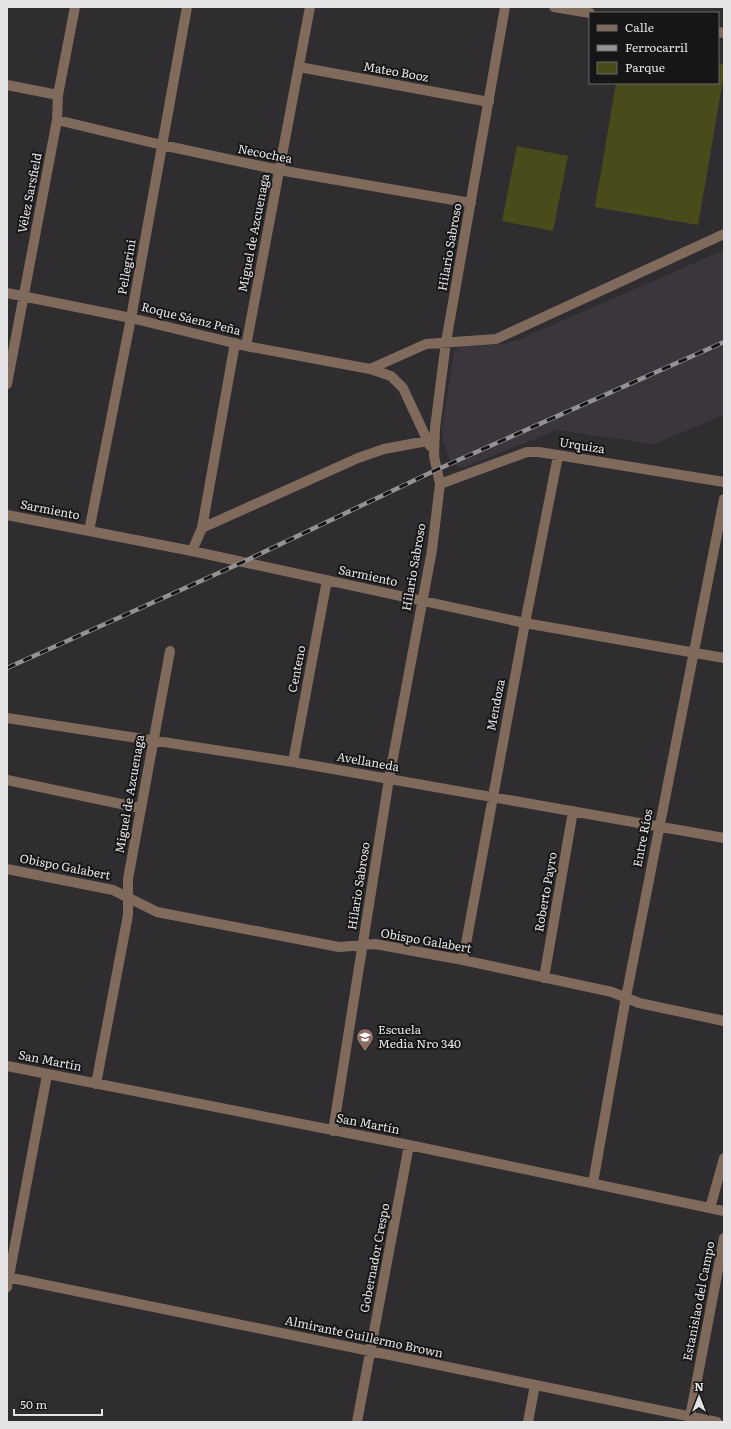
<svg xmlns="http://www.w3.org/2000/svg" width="731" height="1429" viewBox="0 0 731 1429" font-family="Literata,serif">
  <rect width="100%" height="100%" fill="#302d30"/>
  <!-- built -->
  <path fill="#3b363d" d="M724,250V415L654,444L557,430L465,467H458L453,464L449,458L443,440L442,428L454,352L458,347L505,344L518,340Z"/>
  <!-- green -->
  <path fill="#4a4b1b" d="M718,63L724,64V74L698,225L595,207L616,83H718Z
    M517,146L568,156L553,231L502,221Z"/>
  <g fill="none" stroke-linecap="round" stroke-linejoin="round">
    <!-- minor -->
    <path stroke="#7f6a5b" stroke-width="10" d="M554,7L590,13
      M718,32L724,33
      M299,67L489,102
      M7,85L58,95
      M57,120L162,145L279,170L471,203
      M7,293L131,318L246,346L370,369L426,344L496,339L724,234
      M246,346L310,7
      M370,369L391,376L403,388L430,446
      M7,384L57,120L58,95L75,7
      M440,484L527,452H539L724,482
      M7,515L192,551L525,623L724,658
      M202,528L358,458L384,449L427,441
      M89,531L131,318L187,7
      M192,551L202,528L235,343
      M7,718L293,762L724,838
      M293,762L327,580
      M7,780L140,808
      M7,869L113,890L157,912L339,947L375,944L463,960L612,992L639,1003L724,1021
      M463,960L525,623L558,456
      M544,978L573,811
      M7,1066L409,1145L724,1211
      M96,1084L128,915V879L170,651
      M333,1131L389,779L432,550L440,484L434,456L435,428L446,342L505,7
      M593,1183L626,997L724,499
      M710,1208L724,1158
      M7,1277L717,1422
      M7,1287L47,1075
      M690,1417L724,1238
      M357,1422L409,1145
      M528,1422L535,1385"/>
    <defs>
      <path id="rail" d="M7,668L243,562L436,470L724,342"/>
    </defs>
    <!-- rail casing -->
    <use href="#rail" stroke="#949295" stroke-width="4.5"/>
    <!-- rail -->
    <use href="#rail" stroke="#171617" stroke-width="3" stroke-dasharray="9" stroke-linecap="butt"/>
  </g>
  <!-- icons -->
  <defs>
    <symbol id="school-pin" viewBox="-11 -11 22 30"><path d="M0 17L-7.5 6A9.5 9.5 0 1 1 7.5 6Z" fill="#8d6e63" stroke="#171617"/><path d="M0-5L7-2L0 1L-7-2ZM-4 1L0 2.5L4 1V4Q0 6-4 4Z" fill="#fff"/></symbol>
  </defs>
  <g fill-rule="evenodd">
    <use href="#school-pin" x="355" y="1027" width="20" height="27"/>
  </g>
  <g text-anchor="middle" stroke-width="4" stroke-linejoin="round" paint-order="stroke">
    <!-- street labels -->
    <g font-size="12" fill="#e4e3e5" stroke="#171617">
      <text transform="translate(396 72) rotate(10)" y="4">Mateo Booz</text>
      <text transform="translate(265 154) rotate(11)" y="4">Necochea</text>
      <text transform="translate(30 193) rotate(-79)" y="4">Vélez Sarsfield</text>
      <text transform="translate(254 233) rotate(-79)" y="4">Miguel de Azcuenaga</text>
      <text transform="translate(450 247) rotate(-80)" y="4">Hilario Sabroso</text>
      <text transform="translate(127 267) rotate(-80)" y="4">Pellegrini</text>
      <text transform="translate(191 319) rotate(14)" y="4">Roque Sáenz Peña</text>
      <text transform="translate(582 446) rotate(9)" y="4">Urquiza</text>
      <text transform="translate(50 510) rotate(11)" y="4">Sarmiento</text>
      <text transform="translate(414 567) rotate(-80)" y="4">Hilario Sabroso</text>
      <text transform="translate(368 576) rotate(12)" y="4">Sarmiento</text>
      <text transform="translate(297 669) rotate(-79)" y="4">Centeno</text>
      <text transform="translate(496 705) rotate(-79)" y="4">Mendoza</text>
      <text transform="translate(368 762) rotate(10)" y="4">Avellaneda</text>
      <text transform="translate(130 794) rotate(-80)" y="4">Miguel de Azcuenaga</text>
      <text transform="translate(643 838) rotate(-79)" y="4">Entre Ríos</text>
      <text transform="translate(65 867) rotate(11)" y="4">Obispo Galabert</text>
      <text transform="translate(359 886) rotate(-81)" y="4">Hilario Sabroso</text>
      <text transform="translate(546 892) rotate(-80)" y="4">Roberto Payro</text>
      <text transform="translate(426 941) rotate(10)" y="4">Obispo Galabert</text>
      <text transform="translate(50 1061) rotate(11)" y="4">San Martín</text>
      <text transform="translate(368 1124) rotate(11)" y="4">San Martín</text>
      <text transform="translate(375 1258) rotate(-79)" y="4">Gobernador Crespo</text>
      <text transform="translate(699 1301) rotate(-79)" y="4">Estanislao del Campo</text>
      <text transform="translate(364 1337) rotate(12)" y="4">Almirante Guillermo Brown</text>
    </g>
    <!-- poi labels -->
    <g font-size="12" fill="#e4e3e5" stroke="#171617" text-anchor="start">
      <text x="378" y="1034">Escuela<tspan x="378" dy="14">Media Nro 340</tspan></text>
    </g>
  </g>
  <!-- border -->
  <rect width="731" height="1429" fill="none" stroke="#e4e3e5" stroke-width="16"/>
  <!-- legend -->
  <rect x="589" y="12" width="130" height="72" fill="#171617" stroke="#696869"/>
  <rect x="597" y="25" width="20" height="6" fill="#7f6a5b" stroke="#696869"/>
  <text x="625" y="32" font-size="12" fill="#e4e3e5">Calle</text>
  <rect x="597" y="45" width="20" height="6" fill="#949295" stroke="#696869"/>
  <text x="625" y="52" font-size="12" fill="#e4e3e5">Ferrocarril</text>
  <rect x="597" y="62" width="20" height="12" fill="#4a4b1b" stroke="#696869"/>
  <text x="625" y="72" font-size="12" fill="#e4e3e5">Parque</text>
  <!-- north arrow -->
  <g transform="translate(699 1397)" stroke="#171617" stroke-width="3" paint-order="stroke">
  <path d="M0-3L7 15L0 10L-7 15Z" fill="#e4e3e5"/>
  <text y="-6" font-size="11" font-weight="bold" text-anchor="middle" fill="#e4e3e5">N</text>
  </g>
  <!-- scale -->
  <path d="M14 1409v6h88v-6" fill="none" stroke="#e4e3e5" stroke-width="2"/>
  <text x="20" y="1409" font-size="12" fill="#e4e3e5" stroke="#171617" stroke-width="3" paint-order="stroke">50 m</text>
</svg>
